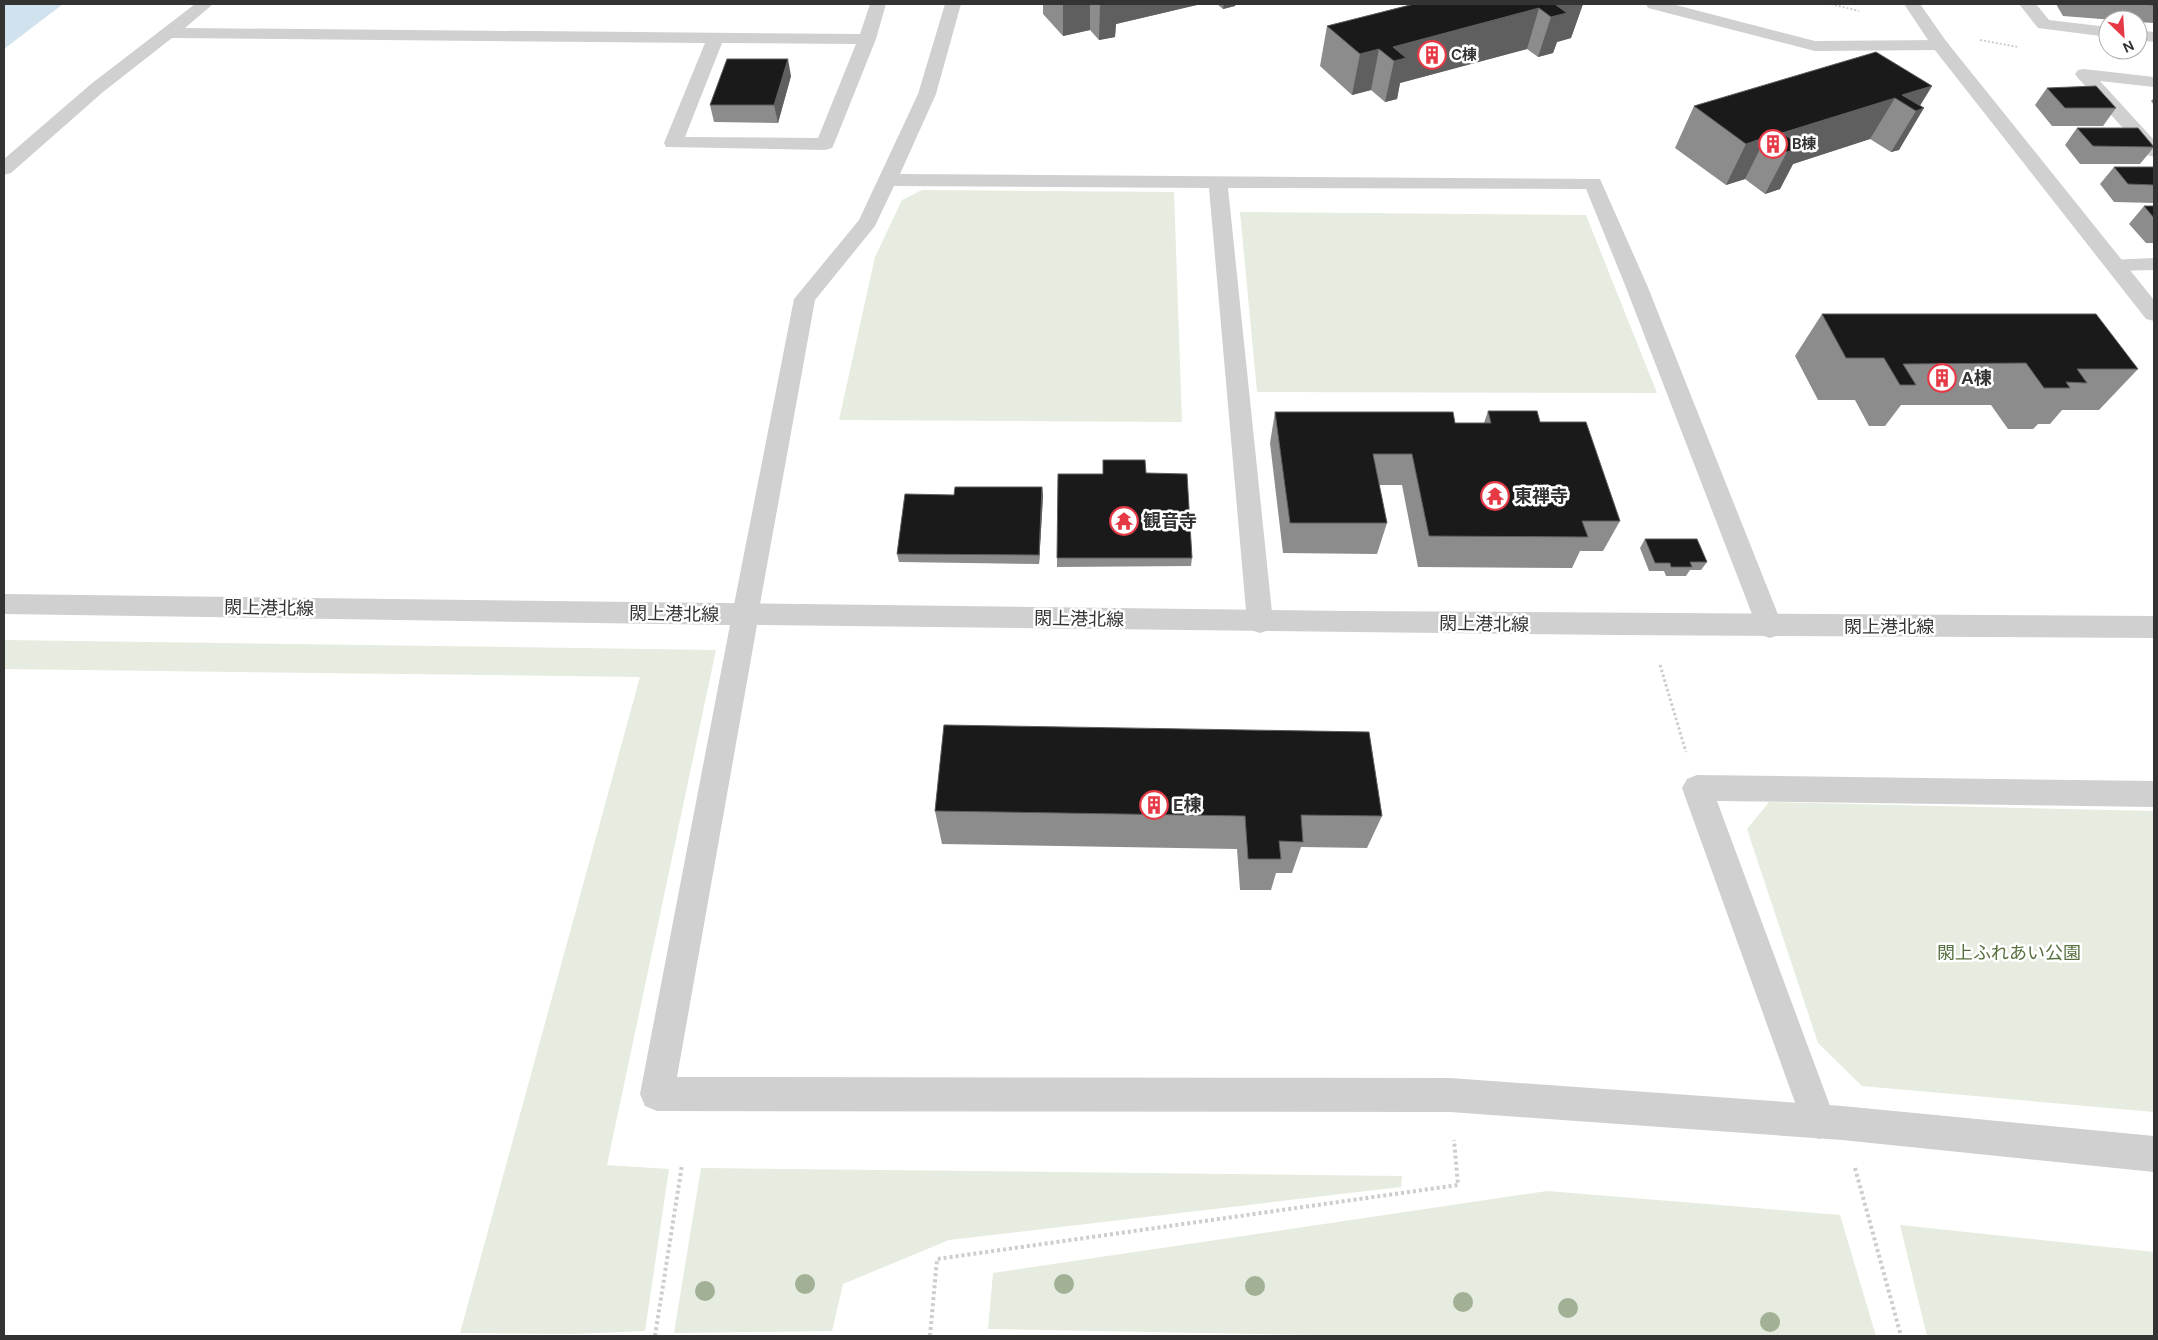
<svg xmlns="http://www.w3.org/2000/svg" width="2158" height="1340" viewBox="0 0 2158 1340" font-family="'DM Sans','Noto Sans JP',sans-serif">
  <rect width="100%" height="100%" fill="#fff"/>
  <!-- green -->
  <path fill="#e6ecdf" d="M922,190L1174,192L1182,422L839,420L875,257L902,200Z
    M1240,212L1586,215L1657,393L1257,392Z
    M4,640L716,650L607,1165L669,1169L645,1331L573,1334L460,1333L640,677L4,669Z
    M1769,802L2154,811V1112L1862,1086L1818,1043L1747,829Z
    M701,1168L1402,1176L1401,1187L949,1240L843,1284L832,1331L674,1333Z
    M1547,1191L1840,1215L1876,1336H1370L988,1329L993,1273Z
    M1900,1225L2154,1252V1336H1927Z"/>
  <!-- water -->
  <path fill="#cfe2ee" d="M4,4H63L4,49Z"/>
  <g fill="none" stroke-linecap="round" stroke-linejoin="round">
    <!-- path-far2 -->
    <path stroke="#cdcdcd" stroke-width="2" stroke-dasharray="2 2" stroke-linecap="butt" d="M1831,4L1859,11
      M1980,40L2018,47"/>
    <!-- path-far1 -->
    <path stroke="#cdcdcd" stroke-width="3" stroke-dasharray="2.5 2.5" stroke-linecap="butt" d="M1660,665L1686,752"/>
    <!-- path -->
    <path stroke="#cdcdcd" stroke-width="4" stroke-dasharray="3 3" stroke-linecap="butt" d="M1855,1168L1901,1336
      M655,1336L682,1165
      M930,1336L937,1259L1458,1185L1454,1140"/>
    <!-- minor -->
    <path fill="#d0d0d0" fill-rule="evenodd" d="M195,4H213L185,28L860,34L870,4H886L876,39L834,144L832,148L825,150L666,147L664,143L705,43L172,38L103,92L11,173L4,175V159L91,84ZM722,43L856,44L818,138L685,137Z
      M945,4H961L936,94L900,174L1600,179L1647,285L1783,627L1779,635L1770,638L1761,635L1757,627L1625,285L1586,189L1228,188L1273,622L1269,630L1260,633L1251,630L1247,622L1209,188L894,186L875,226L815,300L758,615L754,622L745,626L736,622L732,615L794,299L859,220L918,94Z
      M1646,4H1672L1815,41L1940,40L1946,41L1949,45L1946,49L1940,50L1815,51L1648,8Z
      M2019,4H2036L2049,20L2108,27V37L2038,28Z
      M2138,30L2154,32V42L2138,40Z
      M2084,69L2154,77V87L2100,81L2154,140V157L2147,155L2078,78L2075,74L2078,70Z
      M2154,258V270L2116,271L2109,270L2106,265L2109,260Z
      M1697,775L2154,781V807L1717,801L1836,1122L1831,1134L1819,1139L1807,1134L1802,1122L1682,788L1687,779Z"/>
    <!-- tertiary -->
    <path fill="#d0d0d0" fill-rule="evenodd" d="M1904,4H1920L1946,41L2154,300V321L2146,319L1934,49Z
      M4,594L1348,611L2154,616V638L1616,635L757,625L677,1077L1450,1078L1842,1106L2154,1136V1172L1842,1140L1450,1112L657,1111L645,1106L640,1094L730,625L4,614Z"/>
  </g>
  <!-- trees -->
  <g fill="#a2b095">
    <circle cx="805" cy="1284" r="10"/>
    <circle cx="1064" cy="1284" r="10"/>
    <circle cx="1255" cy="1286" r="10"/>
    <circle cx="705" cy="1291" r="10"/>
    <circle cx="1463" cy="1302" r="10"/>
    <circle cx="1568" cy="1308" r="10"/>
    <circle cx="1770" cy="1322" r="10"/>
  </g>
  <!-- wall -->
  <path fill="#8c8c8c" d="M1043,4H1201L1116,24L1115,37L1099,40L1090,30L1063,36L1043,14Z
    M1217,4H1236L1235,6L1223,9Z
    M1414,4H1583L1571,38L1557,42L1553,53L1538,57L1527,49L1400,83L1397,99L1385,102L1371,90L1352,95L1320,66L1327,26Z
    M2056,4H2154V23L2138,22V20H2117L2115,18L2114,20L2063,16Z
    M791,76L778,123L714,122L710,105Z
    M1932,86L1920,106L1899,150L1891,152L1870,139L1793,164L1780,189L1765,194L1745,179L1726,185L1675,148L1694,106Z
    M2047,88L2116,108L2103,126H2052L2035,105Z
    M2154,98V105L2151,101Z
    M2077,128L2154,146V147L2140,164H2080L2065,145Z
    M2114,167H2154V203L2114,202L2100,184Z
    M2144,206H2154V243H2146L2129,224Z
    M1822,314L2138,369L2099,410H2062L2050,424H2038L2033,429H2008L1991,405H1901L1885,426H1869L1855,400H1818L1795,356Z
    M1488,411L1540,422L1620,521L1603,551H1580L1572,568L1418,567L1402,485H1379L1387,523L1377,554L1283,553L1270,443L1275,412L1455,423H1484Z
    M1146,473L1192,558L1191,566L1057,567V558Z
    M1042,487L1043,496L1039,564L899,562L897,554Z
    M1645,539L1707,562L1701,570H1690L1686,576H1666L1664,571H1649L1640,548Z
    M944,725L1382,816L1367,848L1301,847L1292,873H1276L1271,890H1240L1237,849L942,844L935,811Z"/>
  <!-- shaded-wall -->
  <path fill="#5f5f5f" d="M1063,4H1090V30L1063,36Z
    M1100,4H1201L1116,24L1115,37L1099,40Z
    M1224,4H1236L1235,6L1223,9Z
    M1562,4H1583L1571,38L1557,42L1553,53L1538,57L1551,17L1556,5Z
    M1539,8L1527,49L1400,83L1397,99L1385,102L1394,61L1393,47Z
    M1379,49L1371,90L1352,95L1360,54Z
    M788,59L791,76L778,123L774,105Z
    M1932,86L1917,110L1924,108L1899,150L1891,152L1916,111L1902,95Z
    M1895,98L1870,139L1793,164L1780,189L1765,194L1787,152L1782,133Z
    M1766,137L1745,179L1726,185L1746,144Z
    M1042,487L1043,496L1039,564V555Z"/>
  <!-- building -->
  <path fill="#1a1a1a" stroke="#5f5f5f" d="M1414,4H1562L1556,5L1567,13L1551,17L1539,8L1393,47L1406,58L1394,61L1379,49L1360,54L1327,26Z
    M2137,4H2154V5Z
    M1876,52L1932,86L1902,95L1924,108L1916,111L1895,98L1782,133L1803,147L1787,152L1766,137L1746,144L1694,106Z
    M727,59H788L774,105H710Z
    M2096,86L2116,108H2065L2047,88Z
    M2077,128H2138L2154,147L2093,146Z
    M2114,167H2154V185L2128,184Z
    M2144,206H2154V218Z
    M1822,314H2096L2138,369H2077L2087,383L2066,382L2070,388H2044L2026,363L1903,364L1916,385H1900L1884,358H1846Z
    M1488,411H1537L1540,422H1586L1620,521H1582L1588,537L1429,536L1412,454H1373L1387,523H1290L1275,412H1453L1455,423H1491Z
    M1103,460H1145L1146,473L1187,474L1192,558H1057L1058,474H1103Z
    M955,487H1042L1039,555L897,554L905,494L954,495Z
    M1645,539H1697L1707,562H1690L1692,567H1671L1670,563H1655Z
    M944,725L1369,732L1382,816L1301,815L1303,842L1279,841L1281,859H1248L1245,816L935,811Z"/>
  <!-- icons -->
  <defs>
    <symbol id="building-ring" viewBox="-11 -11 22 22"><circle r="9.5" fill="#fff" stroke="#e63946" stroke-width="1.5"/><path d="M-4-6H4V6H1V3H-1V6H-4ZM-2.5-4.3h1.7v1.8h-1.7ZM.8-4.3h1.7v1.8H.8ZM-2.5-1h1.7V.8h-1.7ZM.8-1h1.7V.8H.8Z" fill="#e63946"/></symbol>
    <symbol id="temple-ring" viewBox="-11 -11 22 22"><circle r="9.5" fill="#fff" stroke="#e63946" stroke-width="1.5"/><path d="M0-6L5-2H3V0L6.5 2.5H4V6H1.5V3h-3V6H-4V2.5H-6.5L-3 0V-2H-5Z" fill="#e63946"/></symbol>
  </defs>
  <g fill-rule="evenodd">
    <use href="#building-ring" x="1416" y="39" width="32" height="32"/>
    <use href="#building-ring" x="1757" y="128" width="32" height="32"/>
    <use href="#building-ring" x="1926" y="362" width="32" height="32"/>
    <use href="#temple-ring" x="1479" y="480" width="32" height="32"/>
    <use href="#temple-ring" x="1108" y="505" width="32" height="32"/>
    <use href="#building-ring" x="1138" y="789" width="32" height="32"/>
  </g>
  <g text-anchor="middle" stroke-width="5" stroke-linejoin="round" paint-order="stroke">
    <!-- far-poi labels -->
    <g font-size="15" font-weight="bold" fill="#333" stroke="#fff" text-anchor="start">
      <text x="1451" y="60">C棟</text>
      <text x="1792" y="149">B棟</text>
    </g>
    <!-- poi labels -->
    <g font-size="18" font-weight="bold" fill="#333" stroke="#fff" text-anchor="start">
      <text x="1961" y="384">A棟</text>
      <text x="1514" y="502">東禅寺</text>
      <text x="1143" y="527">観音寺</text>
      <text x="1173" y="811">E棟</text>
    </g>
    <!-- street labels -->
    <g font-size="18" fill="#333" stroke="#fff">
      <text transform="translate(269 608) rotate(1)" y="6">閖上港北線</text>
      <text transform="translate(674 614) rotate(1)" y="6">閖上港北線</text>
      <text transform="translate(1079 619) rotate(1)" y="6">閖上港北線</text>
      <text transform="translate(1484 624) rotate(1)" y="6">閖上港北線</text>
      <text x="1889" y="633">閖上港北線</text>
    </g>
    <!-- park labels -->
    <g font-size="18" fill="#56703f" stroke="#fff">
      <text x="2009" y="959">閖上ふれあい公園</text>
    </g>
  </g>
  <!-- border -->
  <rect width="2158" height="1340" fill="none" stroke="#333333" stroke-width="10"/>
  <!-- north arrow -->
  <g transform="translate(2123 35) rotate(155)"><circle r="24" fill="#ffffff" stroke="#adadad"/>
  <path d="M0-4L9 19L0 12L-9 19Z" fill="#e63946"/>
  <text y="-8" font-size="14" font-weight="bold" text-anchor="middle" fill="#333333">N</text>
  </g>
</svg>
